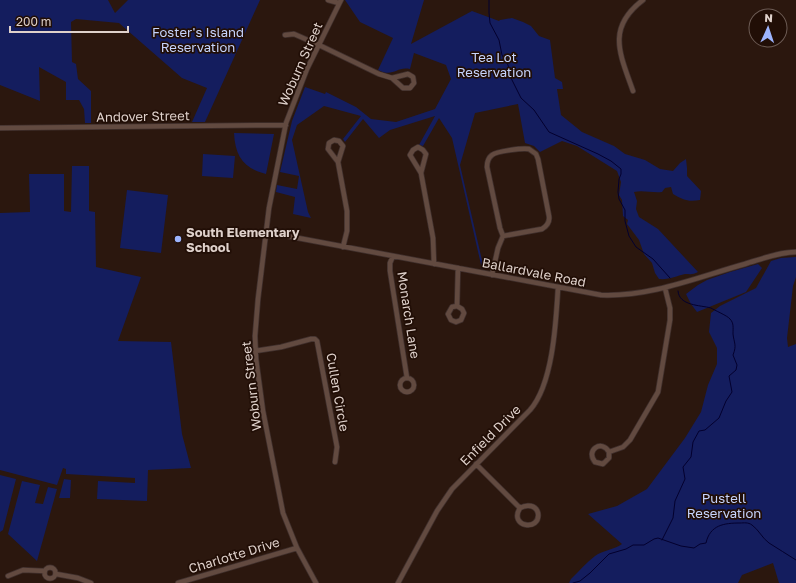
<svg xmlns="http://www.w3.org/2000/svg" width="796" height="583" viewBox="0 0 796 583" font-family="'Golos Text',sans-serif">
  <rect width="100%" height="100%" fill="#2b170e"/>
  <!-- green -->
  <path fill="#141d5e" d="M0,0H108L115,13L128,0H260L205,122H192L207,88L182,78L119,23L76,19L71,22L72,62L76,64L78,79L91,91V123H85L84,109L79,100H66V82L39,67L40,101L0,85Z
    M345,0H424L411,44L472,11L499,21L500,20L512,18L523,22L531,26L539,36L550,40L555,78L562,82L563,89H557L561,115L582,132L614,146L625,154L645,160L660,169L673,171L680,163L686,159L687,168V176L701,191L700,200C688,202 683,200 673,194L671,187L665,188L662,192C652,193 643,190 634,192L637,201L636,209L639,217L658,229L698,272C693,275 690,274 685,274C676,276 669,280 659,279L655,273L652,263L644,254L639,240L627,224L628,220L623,216L622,200L619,195L621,182L617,171L577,146L562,141L540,152L534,146L525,143L518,104L475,113L460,165L484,269H482L452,138L439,118L423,146L419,145L435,116L390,130L379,138L363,119L345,142L343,139L361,116L324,106L297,125L292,140L308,212L311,218L293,214L295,197L276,192L277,185L297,189L299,176L280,172L292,121L305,87L325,94L326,92L356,107L371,119L396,122L435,109L451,79L446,65L414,53L410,69C396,66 394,78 378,70L393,38L360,22Z
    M234,133L274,134L266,174C244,169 235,156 234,133Z
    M203,154L235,156L233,178L202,176Z
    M72,166H89V211L95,212L96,267L141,277L118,341L171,342L182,434L191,468L148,470L147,501L97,499L98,481L135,483V478L66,474V469L63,468L57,485L0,470V213L30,212L29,174H64V211L71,212Z
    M127,190L168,195L161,253L120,248Z
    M796,257V277L793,286L787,338L788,347L796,344V583H779L773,563L742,575L738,583H569L571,579C579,571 587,562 595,556C603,550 614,550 622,544L588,514L617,506L647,489L685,438L701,412L708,385L717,364V348L709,332L711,313L720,306L756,288L771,261L781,258Z
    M758,264L762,268L746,292L697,312L691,304L686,294L698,285L707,280L730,272Z
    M0,475L16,479L3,530L0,532Z
    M64,479L71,480L70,498H59Z
    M22,481L40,485L35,503L43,504L48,487L57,489L37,561L8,534Z"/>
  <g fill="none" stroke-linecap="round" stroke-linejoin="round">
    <!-- stream -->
    <path stroke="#03002e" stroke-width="1" d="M489,0V13L490,23L499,40L502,55L508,65L511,78L521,98L534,110L549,132L598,154L611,161L621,169V174L619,179L618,192L619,199L625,210V221L629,236L636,247L653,259L670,278
      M662,540L673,518L675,501L685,479L683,467L691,457L693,442L699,431L705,430L719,418L726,401L732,392L729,376L736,370L737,365L733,355C737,345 734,343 733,334C733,328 734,323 730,319C728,316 714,310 711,308C700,305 679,306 678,291
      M573,583L580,581L590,573L609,554L626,549L633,545H644L654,539L658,538L681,546L694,548L700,544L706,543C710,525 724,523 740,523C744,523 748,522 752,525C759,530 762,538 769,543C778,549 787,554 796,560"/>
    <defs>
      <path id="minor" d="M328,0L339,3
        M285,35L294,34L319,45L379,74L392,78L403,88H410L414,83L413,77L408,74L392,78
        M633,91C620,54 606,28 643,0
        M0,128L286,125
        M338,162L328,149L329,143L334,140L339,141L343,146L338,162L347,211V231L343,247
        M421,173L410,155L413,150L418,147L423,150L426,154L421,173L433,238L434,264
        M266,232L601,295C651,297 698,277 745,264C762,259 779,252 796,252
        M393,256L390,263V271L407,378
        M492,275L498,248L503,236L500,228L487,167C487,162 488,158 492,155C497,151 522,148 529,149L536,154L538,159L549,216C550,222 547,226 542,229L503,236
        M457,306L452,307L448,314L451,320L456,322L461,320L464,313L462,309L457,306L458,268
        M255,351L281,347L311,339H315L317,341L337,447L335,462
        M400 385a7 7 0 1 1 14 0a7 7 0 1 1-14 0Z
        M609,452V458L603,464L595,462C585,450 602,439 609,452L623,447L630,440L658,392L670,320V308L665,288
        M476,464L520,508C508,527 541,532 538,513C536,505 527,504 520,508
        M44.5 573a5.5 5.5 0 1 1 11 0a5.5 5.5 0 1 1-11 0Z
        M56,574L78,578L91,583
        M8,576L23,570L45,571
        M178,583L297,548
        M316,583L297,548L283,513L263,411L256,359L255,336L258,299L269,208L286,123L307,69L341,0
        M398,583L437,511L452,489L530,410C553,384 556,322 558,288"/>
    </defs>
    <!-- minor casing -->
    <use href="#minor" stroke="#40302d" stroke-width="6"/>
    <!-- minor -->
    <use href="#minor" stroke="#624a40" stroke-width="4.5"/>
  </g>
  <!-- markers -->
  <circle fill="#9db4fd" stroke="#210e06" stroke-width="1.5" cx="178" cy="239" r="4"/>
  <g text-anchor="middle" stroke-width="3.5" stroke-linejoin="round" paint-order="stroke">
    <!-- park labels -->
    <g font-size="13" fill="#c6d4fd" stroke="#210e06">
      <text x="198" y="37">Foster's Island<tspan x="198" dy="15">Reservation</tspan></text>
      <text x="494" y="62">Tea Lot<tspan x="494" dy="15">Reservation</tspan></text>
      <text x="724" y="503">Pustell<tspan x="724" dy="15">Reservation</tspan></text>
    </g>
    <!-- street labels -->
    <g font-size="13" fill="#dfd1cb" stroke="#210e06">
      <text transform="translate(300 64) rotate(-66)" y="5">Woburn Street</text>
      <text transform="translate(143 116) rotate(-1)" y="5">Andover Street</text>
      <text transform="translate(534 272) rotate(11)" y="5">Ballardvale Road</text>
      <text transform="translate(409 315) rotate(81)" y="5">Monarch Lane</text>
      <text transform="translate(251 386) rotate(-97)" y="5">Woburn Street</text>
      <text transform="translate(338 392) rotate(80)" y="5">Cullen Circle</text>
      <text transform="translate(490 435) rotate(-45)" y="5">Enfield Drive</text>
      <text transform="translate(234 555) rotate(-17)" y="5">Charlotte Drive</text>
    </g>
    <!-- poi labels -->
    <g font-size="13" font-weight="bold" fill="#dfd1cb" stroke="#210e06" text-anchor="start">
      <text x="186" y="237">South Elementary<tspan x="186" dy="15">School</tspan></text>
    </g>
  </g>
  <!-- north arrow -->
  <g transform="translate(768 28) rotate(3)"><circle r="19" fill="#210e06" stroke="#6d5c55"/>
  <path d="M0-3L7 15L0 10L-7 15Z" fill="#9db4fd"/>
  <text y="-6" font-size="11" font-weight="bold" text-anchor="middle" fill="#dfd1cb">N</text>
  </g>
  <!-- scale -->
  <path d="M10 26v6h118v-6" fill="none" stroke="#dfd1cb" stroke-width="2"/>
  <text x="16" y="26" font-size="12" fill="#dfd1cb" stroke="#210e06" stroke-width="3" paint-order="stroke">200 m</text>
</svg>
